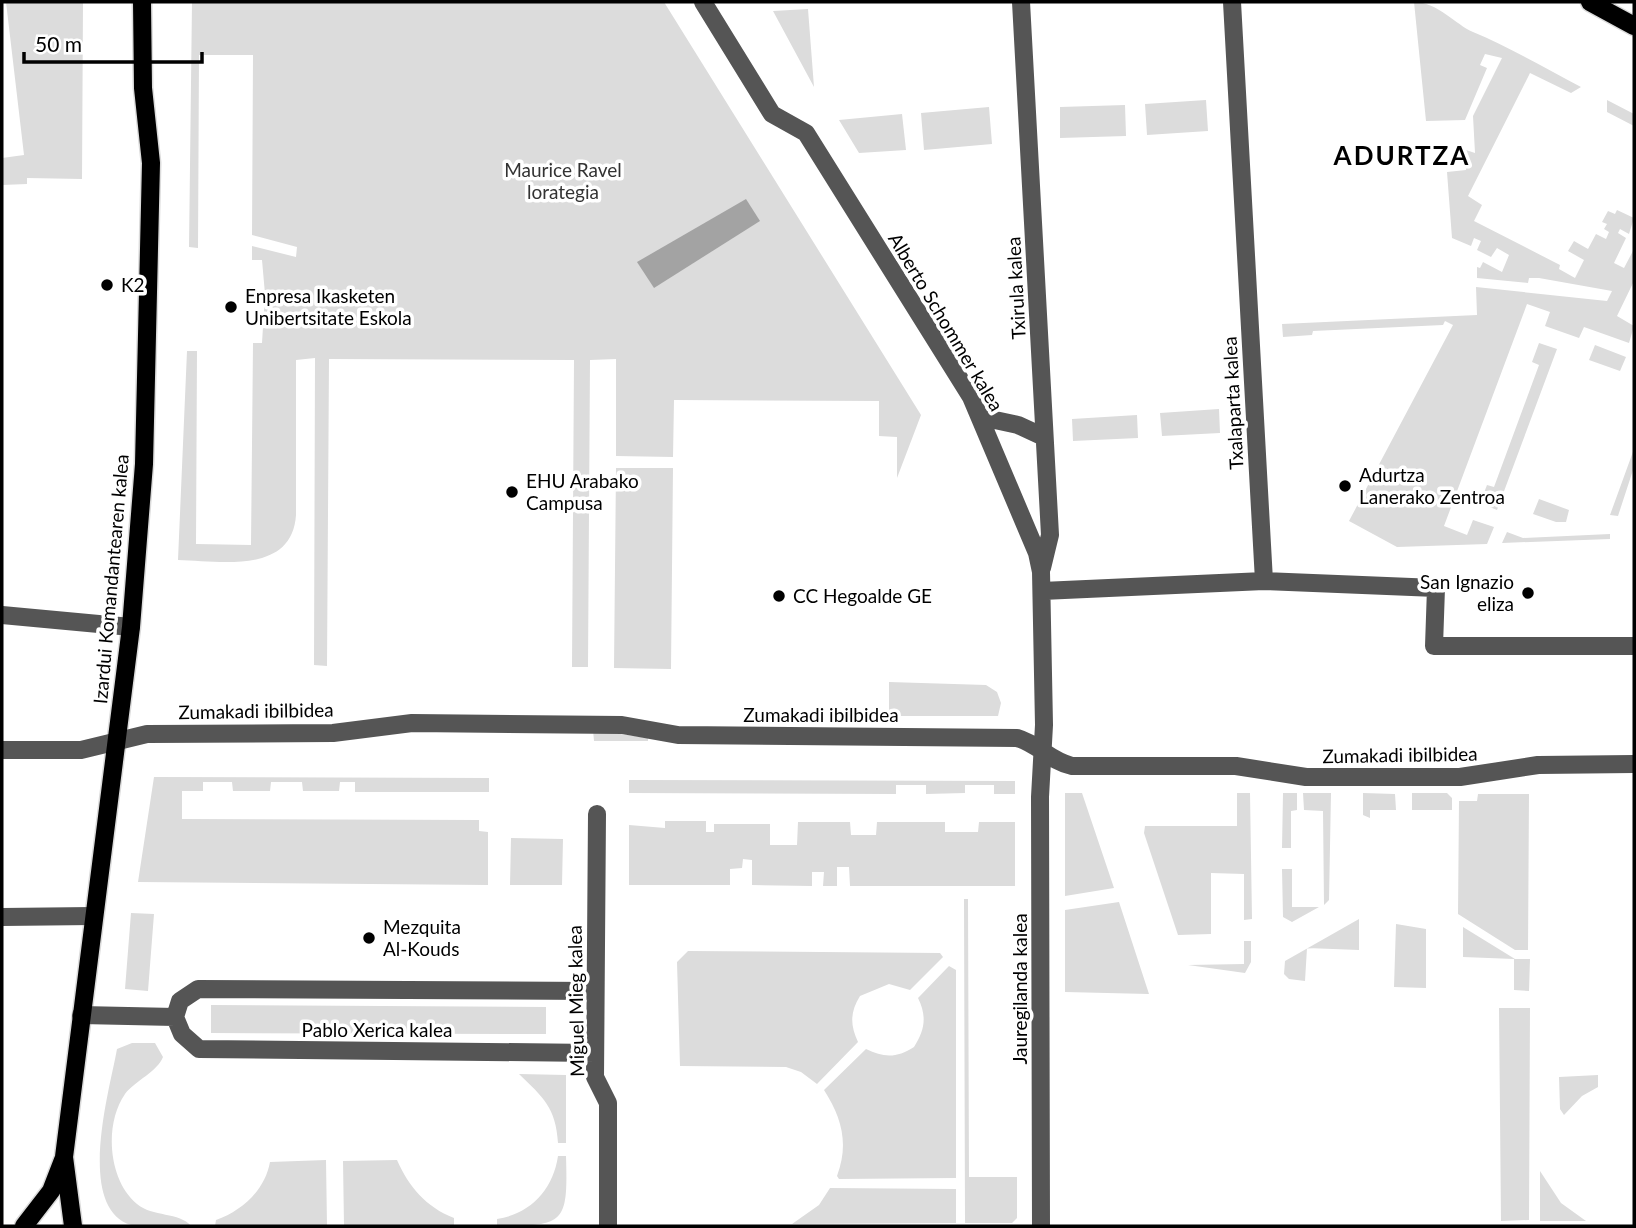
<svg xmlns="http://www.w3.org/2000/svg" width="1636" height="1228" viewBox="0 0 1636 1228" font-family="Lato,sans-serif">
  <rect width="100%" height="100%" fill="#fff"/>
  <!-- green -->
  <path fill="#dcdcdc" d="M6,2H83L82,179L27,178V184L2,185V158L24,155Z
    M192,2H664L921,415L897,478V437L879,436V401L674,400L673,457L616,456V359L590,360L588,667H572L574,360L329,359L327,666L314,665L315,358L296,360V515C292,575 220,561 178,560L187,351H197L196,544L251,545L253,343H262L265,294L262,260H252V246L296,257L297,247L252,235L253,55H199L198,248L189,247Z
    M1414,2C1438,2 1456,25 1473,32C1507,46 1545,68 1581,87L1571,93L1530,73L1468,196L1482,205L1474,221L1560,265L1559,269L1575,278L1584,260L1568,251L1574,241L1588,249L1596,234L1606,239L1609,232L1604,229L1607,224L1602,222L1608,211L1615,214L1617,210L1634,218L1629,234L1620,229L1618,233L1626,238L1614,263L1624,268L1634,249V281L1617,316L1634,326L1629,343L1584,327L1579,338L1545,326L1550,312L1527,304L1444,526L1467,535L1473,520L1494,527L1487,544L1397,547L1349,521L1453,325L1445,321L1443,325L1313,331L1312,335L1283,337L1282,324L1477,315L1476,287L1607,301L1612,291L1539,278H1529L1528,283L1477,278V267L1480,268L1483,262L1502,272L1509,255L1497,248L1491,257L1477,250L1481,241L1474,238L1471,246L1452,238L1447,172L1466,170V150L1475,153L1473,116L1502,58L1485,54L1480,65L1487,68L1465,120L1426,121Z
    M808,9L814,87L773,11Z
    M1206,100L1208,131L1147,135L1145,104Z
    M1607,100L1634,114V126L1607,112Z
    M1125,105L1126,136L1060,138V107Z
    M989,107L992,144L924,150L921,113Z
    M902,114L906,150L859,153L839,120Z
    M1539,343L1557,349L1497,510L1480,503L1487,485L1494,487L1539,365L1532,362Z
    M1595,345L1626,357L1620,371L1589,360Z
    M1219,409L1220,433L1162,436L1160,413Z
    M1137,415L1138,438L1073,441L1072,419Z
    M1634,449V467L1618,516L1610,515Z
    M616,468H673L671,669L614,668Z
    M1539,499L1569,510L1566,522H1556L1533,514Z
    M1507,532L1523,538L1610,534V539L1502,543Z
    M889,682L986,685L997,692L1001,703L998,716H889Z
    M593,730L648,738V741H594Z
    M154,777L489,778V792H355V782H340L339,791H303L302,782H271L270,791H233L232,782H203V791H182V819L479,820V831L488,832V885L138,882Z
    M629,780L1015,781V794H994V785H965V793L926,794V785H896V794L629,793Z
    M1065,793H1082L1114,888L1065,896Z
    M1237,793H1250L1252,919L1244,920V874L1211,873V934L1178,935L1144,833L1145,826H1237Z
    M1283,793H1297V810L1291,811V848H1282Z
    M1303,793H1331L1329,900L1324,905L1323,811L1304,810Z
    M1363,793L1395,794L1396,810H1370V818L1363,815Z
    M1412,793H1447L1452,798V810H1412Z
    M1478,794H1529L1528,950H1515L1458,914L1459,801H1477Z
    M665,821H706V832H714V824H770V845H797L798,822H850L851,835H876L877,822H945V832H978L979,822H1015V886H850L849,867H837V886H823L824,872H812V886L752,885V860L743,859L742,868L730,869V885H629V825L665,828Z
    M511,838L563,839L562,885H510Z
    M1282,869H1292V907H1319L1292,922L1283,917Z
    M964,899H968L969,1177H1017V1218L1012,1223H965Z
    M1119,902L1149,994L1065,992V910Z
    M131,913L154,914L148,991L125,989Z
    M1359,919V950L1307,948L1305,981L1289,979L1284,974L1285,961Z
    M1396,924L1426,929V988L1394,987Z
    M1463,927L1515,959H1530L1529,991L1514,990V959L1463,957Z
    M1244,941H1251V962L1245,973L1188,965L1244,964Z
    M688,951L940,953L943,957L910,990L889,984L860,996C850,1012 850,1025 858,1042L817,1084L801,1072L786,1067L680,1066L677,962Z
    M949,966L956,970V1178L839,1179L837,1176C849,1144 842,1118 824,1090L866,1049C884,1058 897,1058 914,1047C925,1030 927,1016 918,998Z
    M211,1005L546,1007V1034L211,1033Z
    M1499,1008H1530L1529,1220L1501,1221Z
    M132,1043H155L163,1057C158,1071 135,1081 125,1094C104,1124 108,1180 137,1204C152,1217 180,1212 191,1226C173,1226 148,1228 131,1225C75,1207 110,1089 117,1049Z
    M519,1074L566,1075V1143H558C556,1108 543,1097 519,1074Z
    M1598,1075V1087L1582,1096L1564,1115L1560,1109L1559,1077Z
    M558,1156H566C568,1224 565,1226 497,1226V1219C530,1214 553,1190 558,1156Z
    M326,1160L327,1226H215L216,1220C242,1211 265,1190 270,1162Z
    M397,1160C409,1187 426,1207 454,1218V1226H344L343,1161Z
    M1540,1171L1561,1203L1586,1221H1540Z
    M830,1188L956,1189V1223L792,1224L819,1205Z"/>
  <!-- water -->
  <path fill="#a3a3a3" d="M746,199L760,221L654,288L637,262Z"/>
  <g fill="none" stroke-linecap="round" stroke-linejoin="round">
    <defs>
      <path id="major" d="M1590,2L1634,26
        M24,1226L51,1191L63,1160
        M73,1226L64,1157L131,627L144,464L151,163L143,88L142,2"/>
    </defs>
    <!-- major casing -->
    <use href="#major" stroke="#dbdbdb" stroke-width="21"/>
    <!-- minor -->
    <path stroke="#555" stroke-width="18" d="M703,2L772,114L806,133L971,397L1037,553L1041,572L1044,725L1040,797L1041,1226
      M1021,2L1050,535L1042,568
      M981,417L1018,425L1044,437
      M1264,581L1436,588L1434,646H1634
      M1042,591L1264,581L1232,2
      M2,615L131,627
      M2,750H81L147,734L333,733L412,723L622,725L678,735L1017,738C1038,744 1050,761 1072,766H1236L1306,777H1460L1538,765L1634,764
      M597,814L595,1077L608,1103V1226
      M2,917L93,916
      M81,1015L175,1017
      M595,1053L199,1049L182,1034L175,1017L180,1001L198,989L595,991"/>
    <!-- major -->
    <use href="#major" stroke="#000" stroke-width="18"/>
  </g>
  <!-- markers -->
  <g fill="#000" stroke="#fff" stroke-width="2.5">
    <circle cx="107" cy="285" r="7"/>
    <circle cx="231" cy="307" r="7"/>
    <circle cx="1345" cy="486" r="7"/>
    <circle cx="512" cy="492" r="7"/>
    <circle cx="1528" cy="593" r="7"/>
    <circle cx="779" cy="596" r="7"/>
    <circle cx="369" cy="938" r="7"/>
  </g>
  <g text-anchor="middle" stroke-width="7" stroke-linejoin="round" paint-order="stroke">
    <!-- park labels -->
    <g font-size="19" fill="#333" stroke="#fff">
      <text x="563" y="177">Maurice Ravel<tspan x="563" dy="22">lorategia</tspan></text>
    </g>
    <!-- poi labels -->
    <g font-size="19" fill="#000" stroke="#fff" text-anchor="start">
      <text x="121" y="292">K2</text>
      <text x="245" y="303">Enpresa Ikasketen<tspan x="245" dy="22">Unibertsitate Eskola</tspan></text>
      <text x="1359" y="482">Adurtza<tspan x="1359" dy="22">Lanerako Zentroa</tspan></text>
      <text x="526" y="488">EHU Arabako<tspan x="526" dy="22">Campusa</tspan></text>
      <text x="1514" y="589" text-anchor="end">San Ignazio<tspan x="1514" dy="22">eliza</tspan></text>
      <text x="793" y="603">CC Hegoalde GE</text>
      <text x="383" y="934">Mezquita<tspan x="383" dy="22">Al-Kouds</tspan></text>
    </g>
    <!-- street labels -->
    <g font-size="19" fill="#000" stroke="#fff">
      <text transform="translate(1016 288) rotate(-93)" y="7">Txirula kalea</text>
      <text transform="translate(946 322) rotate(59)" y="7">Alberto Schommer kalea</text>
      <text transform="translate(1233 403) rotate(-93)" y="7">Txalaparta kalea</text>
      <text transform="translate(111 579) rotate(-85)" y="7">Izardui Komandantearen kalea</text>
      <text transform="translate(256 711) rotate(-1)" y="7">Zumakadi ibilbidea</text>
      <text x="821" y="722">Zumakadi ibilbidea</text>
      <text transform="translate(1400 755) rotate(-1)" y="7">Zumakadi ibilbidea</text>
      <text transform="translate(1020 989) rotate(-90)" y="7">Jauregilanda kalea</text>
      <text transform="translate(576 1001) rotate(-91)" y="7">Miguel Mieg kalea</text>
      <text x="377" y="1037">Pablo Xerica kalea</text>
    </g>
    <!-- district labels -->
    <g font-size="26" font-weight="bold" letter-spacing="2" fill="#000" stroke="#fff">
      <text x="1402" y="165">ADURTZA</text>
    </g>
  </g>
  <!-- border -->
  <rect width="1636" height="1228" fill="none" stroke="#000000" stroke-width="7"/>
  <!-- scale -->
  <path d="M24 52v10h178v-10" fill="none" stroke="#000000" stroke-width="3.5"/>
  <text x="35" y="52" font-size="21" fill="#000000" stroke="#ffffff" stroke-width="5" paint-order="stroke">50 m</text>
</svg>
